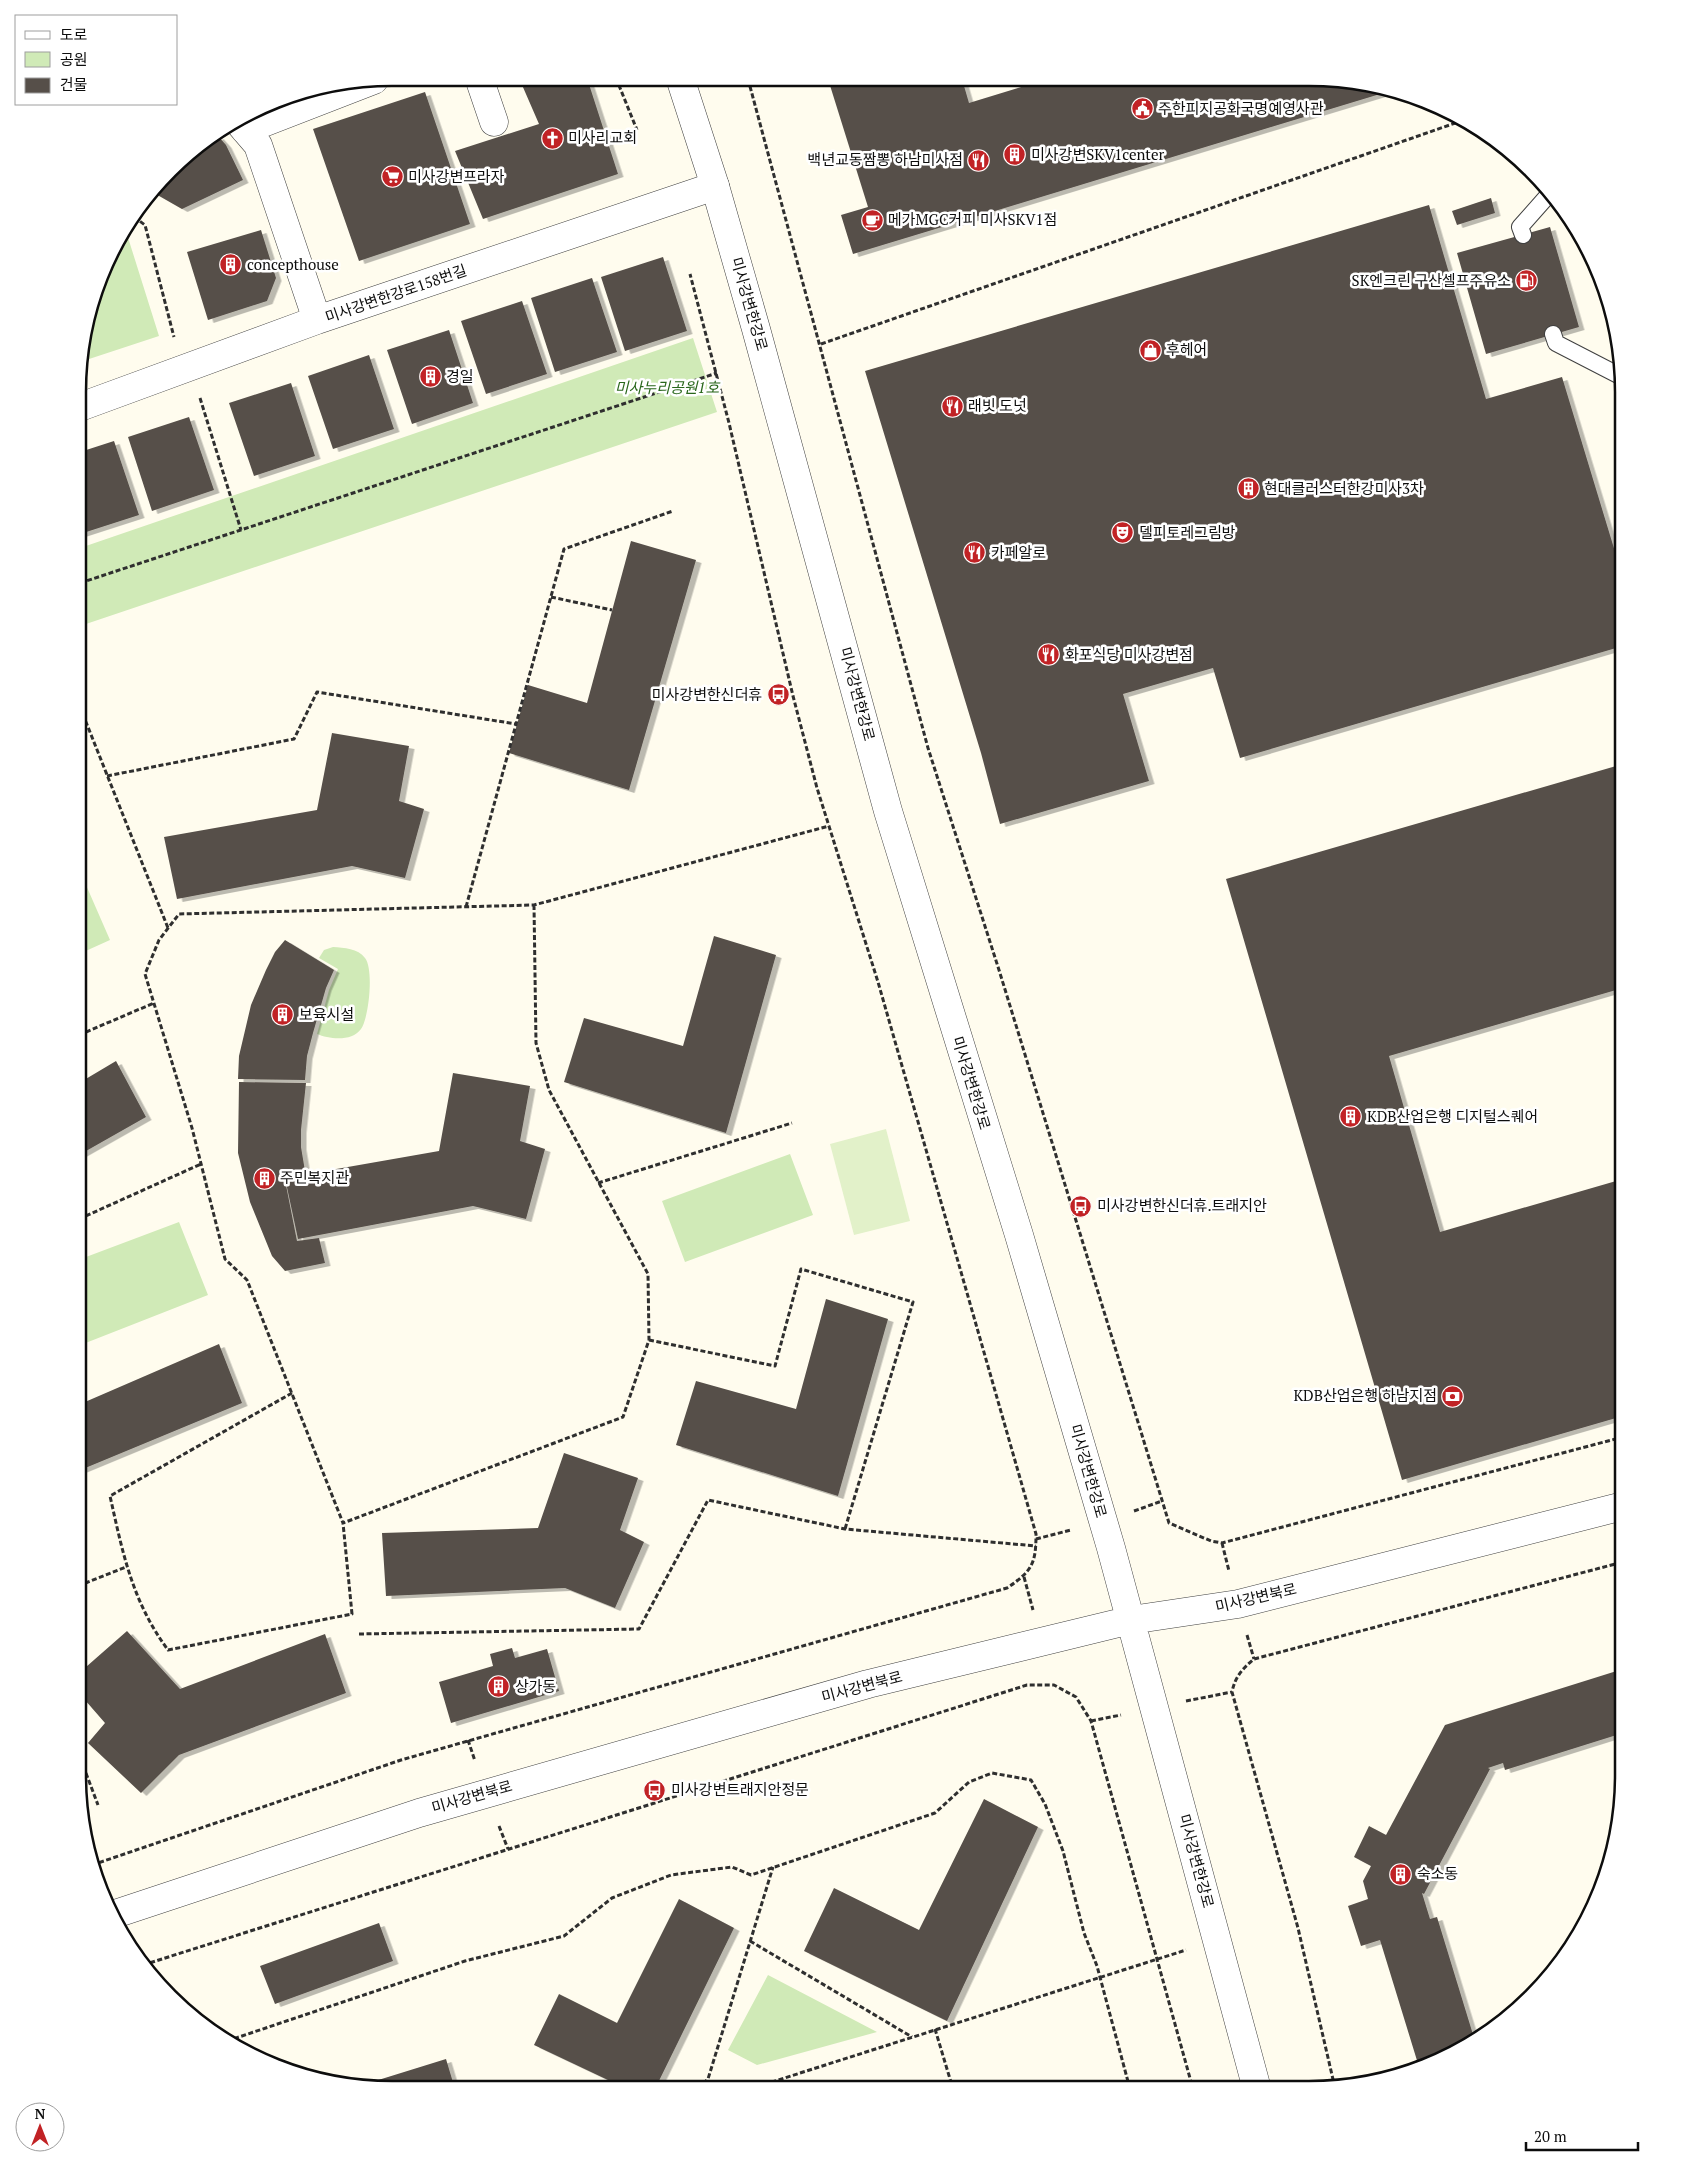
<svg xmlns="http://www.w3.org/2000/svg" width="1701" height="2167" viewBox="0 0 1701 2167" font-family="'PT Serif','Noto Sans KR',serif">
  <defs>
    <filter id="shadow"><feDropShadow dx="5.5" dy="3" stdDeviation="0" flood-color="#0004"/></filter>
  </defs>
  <rect width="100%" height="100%" fill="#fffcee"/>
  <!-- green -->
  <path fill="#d0eab7" d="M125,228L159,336L80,362V351L119,235Z
    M693,338L717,412L80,626V548Z
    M79,869L110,940L79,954Z
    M333,947C344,948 358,948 365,958C374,969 369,1018 361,1029C352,1042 329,1039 317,1034L329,990L338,969L319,958L324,950Z
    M790,1154L813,1215L685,1262L662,1201Z
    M179,1222L208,1295L83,1344L78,1332V1260Z
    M768,1975L877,2032L757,2065L728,2050Z"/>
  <!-- pitch -->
  <path fill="#e2f1c9" d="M886,1129L910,1221L854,1235L830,1144Z"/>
  <!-- building -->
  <path fill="#564f49" filter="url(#shadow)" d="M519,78H587L618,174L483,219L455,151L539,124Z
    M828,79H962L969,103L1047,79L1350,80L1390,91L853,254L841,215L868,207Z
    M425,92L470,224L359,261L313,129Z
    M218,136L226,145L243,180L182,209L154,193L185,155Z
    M1491,198L1495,213L1457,225L1452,211Z
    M1429,205L1486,399L1562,377L1623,578V646L1240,758L1213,668L1123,694L1149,781L1000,824L981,753L865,371Z
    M1550,227L1579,327L1486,354L1457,253Z
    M261,230L276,278L267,301L208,320L187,252Z
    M663,257L687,331L625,351L601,277Z
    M592,278L617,352L555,372L531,298Z
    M522,301L547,374L486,394L461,321Z
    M449,330L473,403L412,424L387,350Z
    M369,355L394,429L333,449L308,376Z
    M291,383L315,456L254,476L229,403Z
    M189,417L214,490L152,511L128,437Z
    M114,441L139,515L80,534V452Z
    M631,541L696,560L629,790L509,753L528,685L587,703Z
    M332,733L409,746L399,801L424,809L405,878L352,866L177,899L164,837L317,810Z
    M1623,764V988L1389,1056L1440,1232L1623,1179V1416L1402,1480L1226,879Z
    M714,936L776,955L726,1133L564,1082L584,1018L683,1046Z
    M285,940L334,970L326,988L313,1033L307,1056L305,1080L238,1079L239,1056L251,1005L266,970L275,952Z
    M116,1061L146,1117L79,1155V1083Z
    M453,1073L530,1086L520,1141L545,1149L526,1219L473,1206L298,1239L285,1178L439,1151Z
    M239,1082L306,1083L301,1130V1147L305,1171L284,1175L297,1241L319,1238L325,1263L285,1271L272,1256L250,1202L238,1153Z
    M826,1299L888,1319L838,1496L676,1445L696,1381L796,1409Z
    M219,1344L242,1403L78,1471V1405Z
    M564,1453L638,1478L620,1530L644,1542L615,1608L565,1588L386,1596L382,1533L538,1528Z
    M127,1631L180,1689L325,1634L346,1693L179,1755L141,1793L88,1743L105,1723L78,1692V1674Z
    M512,1648L515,1658L547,1649L559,1691L451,1723L439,1682L493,1666L490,1654Z
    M1623,1648V1665H1622L1618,1650Z
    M1623,1669V1733L1505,1770L1503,1763L1488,1768L1490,1769L1424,1894L1422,1893L1430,1919L1437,1917L1475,2041L1466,2048L1419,2067L1380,1940L1361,1946L1348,1906L1368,1899L1363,1881L1371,1866L1354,1857L1369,1826L1386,1835L1445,1725Z
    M984,1799L1038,1827L947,2021L804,1951L834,1888L919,1930Z
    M679,1899L734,1928L655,2089H627L534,2045L559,1994L617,2023Z
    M379,1923L393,1961L275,2004L260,1966Z
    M446,2059L455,2089H371L359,2086Z"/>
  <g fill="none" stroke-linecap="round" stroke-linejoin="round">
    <defs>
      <path id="service" d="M1523,235L1520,227L1551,192
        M1553,334L1556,343L1622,377"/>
      <path id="minor" d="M479,78L494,122
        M240,124L258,145L317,320
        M245,130L374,80
        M80,407L317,320L715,186"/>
      <path id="tertiary" d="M680,78L715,186L756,329L888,811L1019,1235L1111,1548L1257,2089
        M112,1915L419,1813L868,1684L1131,1620L1238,1604L1623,1506"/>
    </defs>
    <!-- service casing -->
    <use href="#service" stroke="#404040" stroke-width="18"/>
    <!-- minor casing -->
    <use href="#minor" stroke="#404040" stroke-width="29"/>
    <!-- tertiary casing -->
    <use href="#tertiary" stroke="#404040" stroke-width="29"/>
    <!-- path -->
    <path stroke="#2f2f2f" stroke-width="3" stroke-dasharray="5 2.5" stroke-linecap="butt" d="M616,78L637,130
      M748,79L928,748L999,970L1169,1523L1211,1541L1222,1543L1623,1437
      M134,217L145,225L174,337
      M821,344L1464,120
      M200,398L241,530
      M80,583L717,373
      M551,597L612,610
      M80,707L168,928
      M107,776L294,739L317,692L516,724
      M534,905L536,1043L549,1090L648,1274L649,1340L623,1417L343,1523L247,1280L225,1259L192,1128L145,974L159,940L179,914L534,905L829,826
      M466,907L564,549L673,511
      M79,1035L154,1003
      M598,1183L792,1123
      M79,1219L201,1164
      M649,1340L775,1366L801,1269L913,1302L845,1529
      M292,1393L110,1496C123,1554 132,1601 168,1650L352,1614L343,1523
      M1134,1511L1162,1501
      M1036,1539L1071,1530
      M1222,1543L1229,1571
      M1024,1577L1033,1610
      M78,1586L126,1567
      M359,1634L639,1629L708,1500L845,1529L1036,1546
      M1247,1635L1254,1659
      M1186,1701L1232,1692
      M1091,1721L1121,1715
      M468,1740L475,1761
      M78,1752L98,1805
      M499,1826L508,1849
      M92,1865L401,1760L1007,1588C1032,1571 1036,1564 1036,1534L878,982L817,788L793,696L729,423L690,274
      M750,1941L912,2037
      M143,1965L1027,1685H1054L1076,1697L1091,1721L1193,2089
      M935,2029L953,2089
      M227,2041L465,1961L564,1936L612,1898L671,1875L732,1867L751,1875L935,1813L969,1782L992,1773L1031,1780L1045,1804L1063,1851L1084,1933L1097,1966L1130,2089
      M1335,2088L1298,1928L1232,1692C1235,1677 1242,1669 1254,1659L1623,1562
      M698,2089L708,2079L773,1867
      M750,2089L1186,1950"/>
    <!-- service -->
    <use href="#service" stroke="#fff" stroke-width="16"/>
    <!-- minor -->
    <use href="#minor" stroke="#fff" stroke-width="28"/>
    <!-- tertiary -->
    <use href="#tertiary" stroke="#fff" stroke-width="28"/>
  </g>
  <!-- icons -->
  <defs>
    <symbol id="civic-disc" viewBox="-11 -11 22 22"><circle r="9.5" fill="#c12225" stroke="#fff"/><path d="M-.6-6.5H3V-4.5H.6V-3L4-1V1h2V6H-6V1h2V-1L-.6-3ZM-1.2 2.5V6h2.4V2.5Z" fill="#fff"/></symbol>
    <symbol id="church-disc" viewBox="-11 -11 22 22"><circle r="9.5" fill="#c12225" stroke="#fff"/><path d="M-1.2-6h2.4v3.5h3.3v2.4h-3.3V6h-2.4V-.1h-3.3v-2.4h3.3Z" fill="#fff"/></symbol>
    <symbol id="building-disc" viewBox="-11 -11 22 22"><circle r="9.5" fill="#c12225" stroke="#fff"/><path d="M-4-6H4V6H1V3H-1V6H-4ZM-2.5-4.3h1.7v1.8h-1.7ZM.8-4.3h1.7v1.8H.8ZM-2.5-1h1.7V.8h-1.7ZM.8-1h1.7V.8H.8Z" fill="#fff"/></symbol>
    <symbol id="restaurant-disc" viewBox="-11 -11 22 22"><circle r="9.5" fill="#c12225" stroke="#fff"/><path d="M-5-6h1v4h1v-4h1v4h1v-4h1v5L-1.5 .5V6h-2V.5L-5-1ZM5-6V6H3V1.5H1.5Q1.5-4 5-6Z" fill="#fff"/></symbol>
    <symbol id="supermarket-disc" viewBox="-11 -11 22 22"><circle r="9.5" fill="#c12225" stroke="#fff"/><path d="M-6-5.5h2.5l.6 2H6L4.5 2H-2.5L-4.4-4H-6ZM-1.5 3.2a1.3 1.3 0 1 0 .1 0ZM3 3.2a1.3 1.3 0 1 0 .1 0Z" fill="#fff"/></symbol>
    <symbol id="cafe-disc" viewBox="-11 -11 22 22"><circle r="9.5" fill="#c12225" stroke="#fff"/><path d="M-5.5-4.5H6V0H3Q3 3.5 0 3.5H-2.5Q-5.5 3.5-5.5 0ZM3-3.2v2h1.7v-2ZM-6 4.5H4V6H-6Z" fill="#fff"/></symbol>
    <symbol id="fuel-disc" viewBox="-11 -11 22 22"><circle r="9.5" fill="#c12225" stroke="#fff"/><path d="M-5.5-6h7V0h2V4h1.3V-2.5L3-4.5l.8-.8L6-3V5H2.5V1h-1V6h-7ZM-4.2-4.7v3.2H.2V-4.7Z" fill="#fff"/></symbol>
    <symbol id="shop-disc" viewBox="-11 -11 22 22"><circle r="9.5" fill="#c12225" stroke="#fff"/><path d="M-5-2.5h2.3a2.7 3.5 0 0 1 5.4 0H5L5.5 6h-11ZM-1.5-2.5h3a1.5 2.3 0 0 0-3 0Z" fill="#fff"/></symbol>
    <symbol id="theatre-disc" viewBox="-11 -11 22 22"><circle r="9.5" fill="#c12225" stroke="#fff"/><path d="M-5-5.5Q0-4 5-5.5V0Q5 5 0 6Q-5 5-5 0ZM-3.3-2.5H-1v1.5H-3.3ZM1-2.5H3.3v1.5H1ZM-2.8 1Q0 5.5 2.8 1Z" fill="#fff"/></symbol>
    <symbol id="bus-disc" viewBox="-11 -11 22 22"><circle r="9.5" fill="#c12225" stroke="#fff"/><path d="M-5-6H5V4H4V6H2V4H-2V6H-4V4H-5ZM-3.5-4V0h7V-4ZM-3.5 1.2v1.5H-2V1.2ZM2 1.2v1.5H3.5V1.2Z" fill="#fff"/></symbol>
    <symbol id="bank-disc" viewBox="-11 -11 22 22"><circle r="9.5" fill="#c12225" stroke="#fff"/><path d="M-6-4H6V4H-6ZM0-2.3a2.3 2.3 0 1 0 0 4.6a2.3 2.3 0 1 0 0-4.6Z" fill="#fff"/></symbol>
  </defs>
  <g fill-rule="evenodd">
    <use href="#civic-disc" x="1130" y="96" width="25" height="25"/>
    <use href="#church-disc" x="540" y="126" width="25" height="25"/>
    <use href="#building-disc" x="1002" y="142" width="25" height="25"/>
    <use href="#restaurant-disc" x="966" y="148" width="25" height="25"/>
    <use href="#supermarket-disc" x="380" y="164" width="25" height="25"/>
    <use href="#cafe-disc" x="860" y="208" width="25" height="25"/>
    <use href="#building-disc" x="218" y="252" width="25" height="25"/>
    <use href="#fuel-disc" x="1514" y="268" width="25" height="25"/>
    <use href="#shop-disc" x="1138" y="338" width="25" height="25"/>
    <use href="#building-disc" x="418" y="364" width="25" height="25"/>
    <use href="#restaurant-disc" x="940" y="394" width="25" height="25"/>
    <use href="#building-disc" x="1236" y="476" width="25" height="25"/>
    <use href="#theatre-disc" x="1110" y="520" width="25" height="25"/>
    <use href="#restaurant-disc" x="962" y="540" width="25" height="25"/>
    <use href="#restaurant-disc" x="1036" y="642" width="25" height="25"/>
    <use href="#bus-disc" x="766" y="682" width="25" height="25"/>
    <use href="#building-disc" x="270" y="1002" width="25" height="25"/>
    <use href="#building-disc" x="1338" y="1104" width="25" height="25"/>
    <use href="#building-disc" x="252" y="1166" width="25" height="25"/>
    <use href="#bus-disc" x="1068" y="1194" width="25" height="25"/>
    <use href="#bank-disc" x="1440" y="1384" width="25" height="25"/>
    <use href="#building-disc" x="486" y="1674" width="25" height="25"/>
    <use href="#bus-disc" x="642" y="1778" width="25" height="25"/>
    <use href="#building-disc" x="1388" y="1862" width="25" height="25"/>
  </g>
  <g text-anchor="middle" stroke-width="5" stroke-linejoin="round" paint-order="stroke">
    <!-- poi labels -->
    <g font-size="15" fill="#0d0d0d" stroke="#fff" text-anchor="start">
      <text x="1158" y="114">주한피지공화국명예영사관</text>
      <text x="568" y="143">미사리교회</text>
      <text x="1031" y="160">미사강변SKV1center</text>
      <text x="963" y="165" text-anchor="end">백년교동짬뽕 하남미사점</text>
      <text x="408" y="182">미사강변프라자</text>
      <text x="888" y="225">메가MGC커피 미사SKV1점</text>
      <text x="247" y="270">concepthouse</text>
      <text x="1511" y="286" text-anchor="end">SK엔크린 구산셀프주유소</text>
      <text x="1166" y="355">후헤어</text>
      <text x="446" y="382">경일</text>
      <text x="968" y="411">래빗 도넛</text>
      <text x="1264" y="494">현대클러스터한강미사3차</text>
      <text x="1139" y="538">델피토레그림방</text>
      <text x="991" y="558">카페알로</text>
      <text x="1065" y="660">화포식당 미사강변점</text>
      <text x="762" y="700" text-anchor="end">미사강변한신더휴</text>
      <text x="299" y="1020">보육시설</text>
      <text x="1367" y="1122">KDB산업은행 디지털스퀘어</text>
      <text x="280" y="1183">주민복지관</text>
      <text x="1097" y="1211">미사강변한신더휴.트래지안</text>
      <text x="1437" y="1401" text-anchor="end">KDB산업은행 하남지점</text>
      <text x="515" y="1692">상가동</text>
      <text x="671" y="1795">미사강변트래지안정문</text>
      <text x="1417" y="1879">숙소동</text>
    </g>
    <!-- street labels -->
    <g font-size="15" fill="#0d0d0d" stroke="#fff">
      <text transform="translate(396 294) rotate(-19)" y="5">미사강변한강로158번길</text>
      <text transform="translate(749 304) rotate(74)" y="5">미사강변한강로</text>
      <text transform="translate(857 694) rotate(75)" y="5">미사강변한강로</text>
      <text transform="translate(971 1083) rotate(73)" y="5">미사강변한강로</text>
      <text transform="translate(1088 1471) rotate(74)" y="5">미사강변한강로</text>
      <text transform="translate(1256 1598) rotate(-13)" y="5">미사강변북로</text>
      <text transform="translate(862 1687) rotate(-15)" y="5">미사강변북로</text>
      <text transform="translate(472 1797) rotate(-16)" y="5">미사강변북로</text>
      <text transform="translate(1196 1861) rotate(75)" y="5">미사강변한강로</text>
    </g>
    <!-- park labels -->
    <g font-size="15" font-style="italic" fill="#29671c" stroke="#fff">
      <text x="667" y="393">미사누리공원1호</text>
    </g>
  </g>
  <!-- crop -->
  <path d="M0 0H1701V2167H0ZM392 86H1309A306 306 0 0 1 1615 392V1775A306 306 0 0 1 1309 2081H392A306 306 0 0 1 86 1775V392A306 306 0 0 1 392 86Z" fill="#fff" fill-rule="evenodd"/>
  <path fill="none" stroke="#0d0d0d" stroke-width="2.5" d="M392 86H1309A306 306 0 0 1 1615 392V1775A306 306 0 0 1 1309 2081H392A306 306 0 0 1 86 1775V392A306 306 0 0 1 392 86Z"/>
  <!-- legend -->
  <rect x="15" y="15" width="162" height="90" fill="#ffffff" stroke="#9e9e9e"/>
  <rect x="25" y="31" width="25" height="8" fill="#ffffff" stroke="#9e9e9e"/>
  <text x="60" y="40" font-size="15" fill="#0d0d0d">도로</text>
  <rect x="25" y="52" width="25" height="15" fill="#d0eab7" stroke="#9e9e9e"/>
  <text x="60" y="65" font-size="15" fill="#0d0d0d">공원</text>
  <rect x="25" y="78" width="25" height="15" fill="#564f49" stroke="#9e9e9e"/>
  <text x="60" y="90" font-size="15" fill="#0d0d0d">건물</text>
  <!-- north arrow -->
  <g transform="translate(40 2127)"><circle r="24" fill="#ffffff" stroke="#9e9e9e"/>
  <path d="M0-4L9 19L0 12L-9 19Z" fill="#c12225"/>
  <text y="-8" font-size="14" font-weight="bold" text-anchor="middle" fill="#0d0d0d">N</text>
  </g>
  <!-- scale -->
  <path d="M1526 2142v8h112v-8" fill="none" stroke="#0d0d0d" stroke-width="2.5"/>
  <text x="1534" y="2142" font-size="15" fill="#0d0d0d" stroke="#ffffff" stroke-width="4" paint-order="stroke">20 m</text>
</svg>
